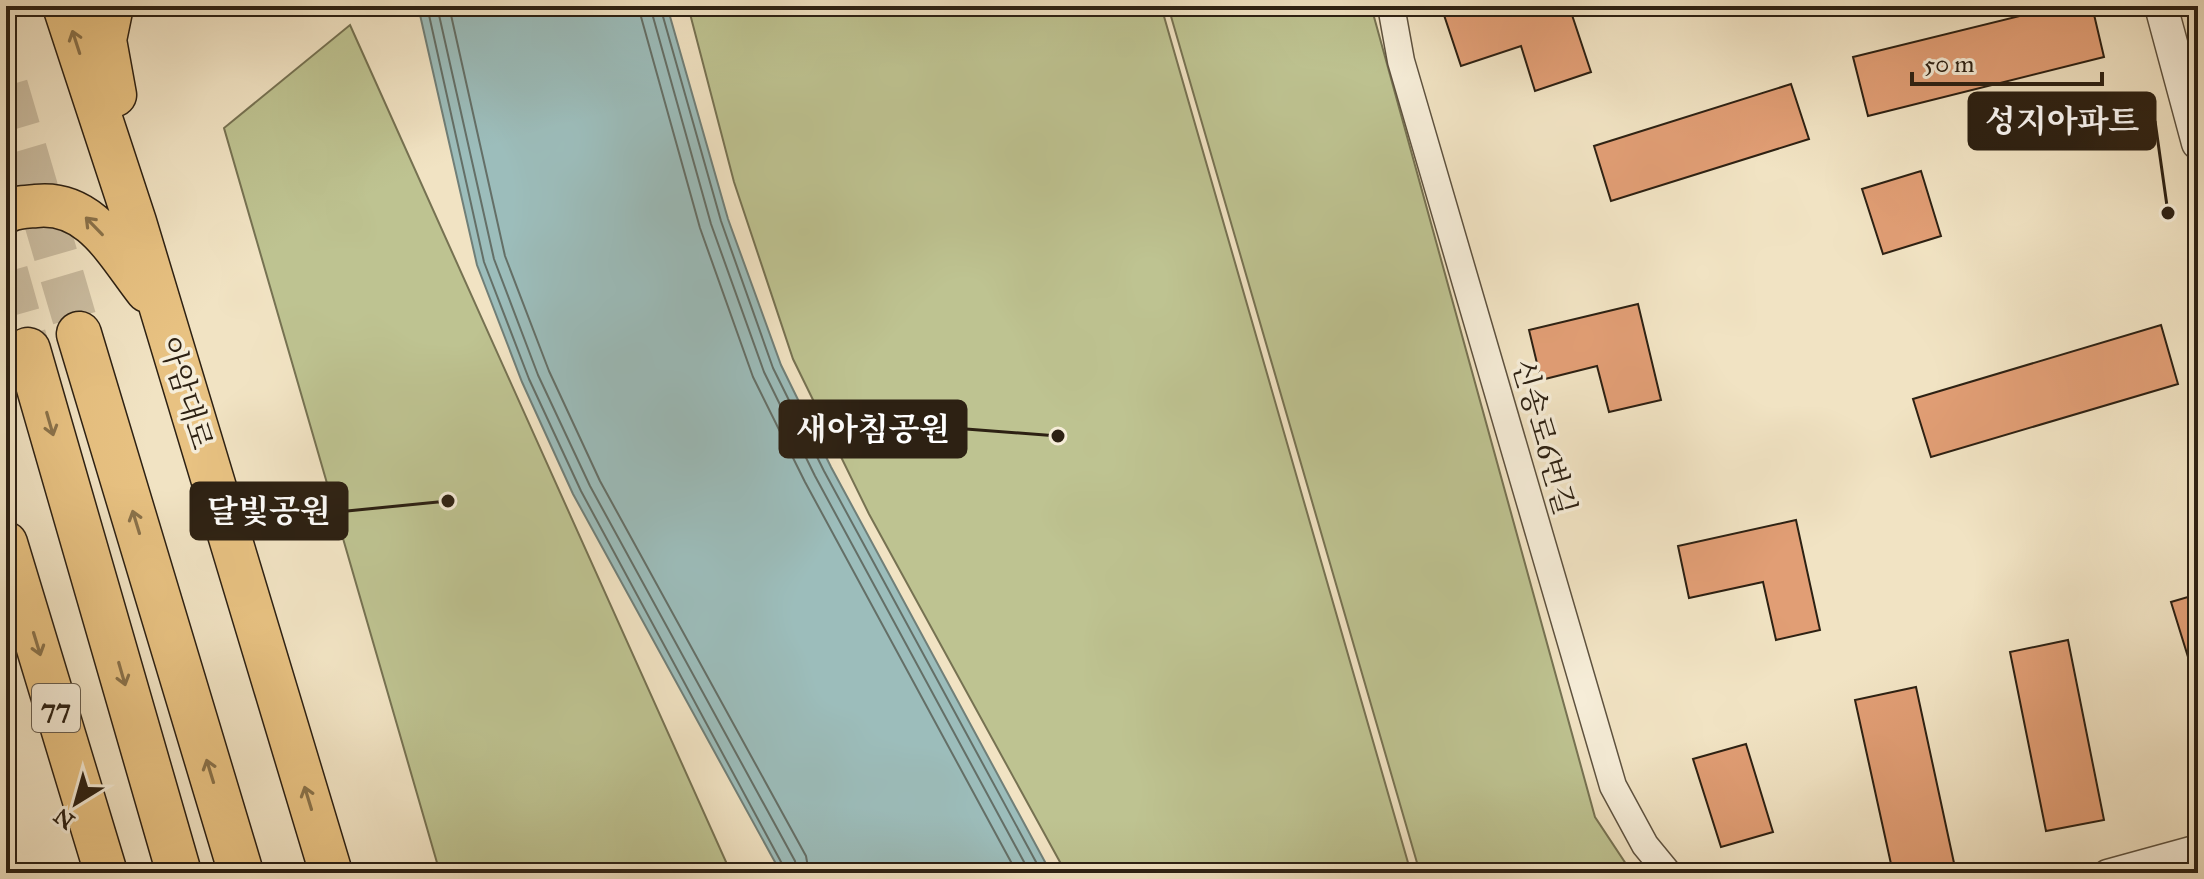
<svg xmlns="http://www.w3.org/2000/svg" width="2204" height="879" viewBox="0 0 2204 879" font-family="'IM FELL Great Primer','Noto Serif KR',serif">
  <rect width="100%" height="100%" fill="#f1e3c3"/>
  <filter id="stains"><feTurbulence type="fractalNoise" baseFrequency=".0025" numOctaves="4"/><feColorMatrix values="0 0 0 0 .2 0 0 0 0 .09 0 0 0 0 .02 0 0 0 .5 -.17"/></filter>
  <radialGradient id="worn" r=".72"><stop offset=".6" stop-color="#630" stop-opacity="0"/><stop offset="1" stop-color="#630" stop-opacity=".3"/></radialGradient>
  <!-- green -->
  <path fill="#bec391" stroke="#767252" stroke-width="2" d="M688,6H1161L1411,873H1066L869,514L793,359L734,182Z
    M1168,6H1371L1595,817L1632,873H1420Z
    M350,25L731,873H440L224,128Z"/>
  <!-- water -->
  <path fill="#9cbdbb" stroke="#707f78" stroke-width="2" d="M418,6H667L728,219L781,365L831,467L1051,873H781L573,494L522,382L477,265Z"/>
  <g fill="none" stroke-linecap="round" stroke-linejoin="round">
    <!-- shore -->
    <path stroke="#646f67" stroke-width="2" d="M427,6L484,262L529,379L581,491L787,873
      M437,6L494,259L538,375L590,486L795,861L797,873
      M449,6L505,256L549,371L600,481L806,856L809,873
      M638,6L700,228L753,377L805,482L1017,873
      M650,6L711,224L764,372L815,476L1030,873
      M660,6L721,221L773,368L824,471L1042,873"/>
  </g>
  <!-- building -->
  <path fill="#e19e75" stroke="#2d2113" stroke-width="2" d="M1441,6H1569L1591,72L1535,91L1521,46L1461,66Z
    M2060,6H2092L2104,57L1868,116L1853,57Z
    M1791,84L1809,139L1611,201L1594,146Z
    M1921,171L1941,236L1883,254L1862,189Z
    M1638,304L1661,400L1609,412L1597,366L1541,380L1529,330Z
    M2161,325L2178,384L1931,457L1913,399Z
    M1796,520L1820,630L1776,640L1763,582L1689,598L1678,546Z
    M2198,594V672L2193,673L2171,602Z
    M2068,640L2104,820L2046,831L2010,652Z
    M1916,687L1954,863L1893,873L1855,700Z
    M1746,744L1773,832L1721,847L1693,759Z"/>
  <g fill="none" stroke-linecap="round" stroke-linejoin="round">
    <!-- trunk-tunnel -->
    <path stroke="#cabca0" stroke-width="44" stroke-dasharray="44 22" stroke-linecap="butt" d="M6,86L79,334
      M6,272L28,350"/>
    <defs>
      <path id="minor" d="M1391,6L1401,61L1613,786L1645,845L1668,873
        M2107,873L2198,848"/>
      <path id="tertiary" d="M2161,6L2198,143"/>
      <path id="primary" d="M64,6L135,222L331,873
        M112,6L105,40L115,95
        M6,212C15,207 25,207 36,206C91,200 117,253 147,291
        M6,543L106,873"/>
      <path id="trunk" d="M79,334L241,873
        M28,350L179,873"/>
    </defs>
    <!-- minor casing -->
    <use href="#minor" stroke="#5e523f" stroke-width="29"/>
    <!-- tertiary casing -->
    <use href="#tertiary" stroke="#5e523f" stroke-width="35"/>
    <!-- primary casing -->
    <use href="#primary" stroke="#2d2113" stroke-width="45"/>
    <!-- trunk casing -->
    <use href="#trunk" stroke="#2d2113" stroke-width="47"/>
    <!-- minor -->
    <use href="#minor" stroke="#f6edd8" stroke-width="26"/>
    <!-- tertiary -->
    <use href="#tertiary" stroke="#f6edd8" stroke-width="32"/>
    <!-- primary -->
    <use href="#primary" stroke="#e8c282" stroke-width="42"/>
    <!-- trunk -->
    <use href="#trunk" stroke="#e8c282" stroke-width="44"/>
  </g>
  <!-- one-way arrows -->
  <defs><path id="oneway-shaft" d="M-6 0H5M1.5-3L5.5 0L1.5 3" fill="none" stroke-width="1.6" stroke-linecap="round" stroke-linejoin="round" transform="scale(2)"/></defs>
  <g stroke="#8a724a">
    <use href="#oneway-shaft" transform="translate(76 42) rotate(-108)"/>
    <use href="#oneway-shaft" transform="translate(94 226) rotate(-134)"/>
    <use href="#oneway-shaft" transform="translate(50 424) rotate(74)"/>
    <use href="#oneway-shaft" transform="translate(136 522) rotate(-107)"/>
    <use href="#oneway-shaft" transform="translate(37 644) rotate(73)"/>
    <use href="#oneway-shaft" transform="translate(122 674) rotate(74)"/>
    <use href="#oneway-shaft" transform="translate(210 771) rotate(-107)"/>
    <use href="#oneway-shaft" transform="translate(308 798) rotate(-107)"/>
  </g>
  <g text-anchor="middle" stroke-width="7" stroke-linejoin="round" paint-order="stroke">
    <!-- shield labels -->
    <rect fill="#f6edd8" stroke="#695e4e" stroke-width="2" x="32" y="684" width="48" height="48" rx="6"/>
    <g font-size="28" font-weight="bold" fill="#2d2113">
      <text x="56" y="718">77</text>
    </g>
    <!-- street labels -->
    <g font-size="30" fill="#2d2113" stroke="#f6edd8">
      <text transform="translate(186 393) rotate(73)" y="10">아암대로</text>
      <text transform="translate(1544 437) rotate(74)" y="10">신송로6번길</text>
    </g>
  </g>
  <!-- callouts -->
  <path fill="none" stroke="#2d2113" stroke-width="3" d="M2168 213L2155 121M1058 436L966 429M448 501L347 511"/>
  <g fill="#2d2113" stroke="#f6edd8" stroke-width="3">
    <circle cx="2168" cy="213" r="8"/>
    <circle cx="1058" cy="436" r="8"/>
    <circle cx="448" cy="501" r="8"/>
  </g>
  <g fill="#2d2113" stroke="#2d2113" stroke-width="3">
    <rect x="1969" y="93" width="186" height="56" rx="8"/>
    <rect x="780" y="401" width="186" height="56" rx="8"/>
    <rect x="191" y="483" width="156" height="56" rx="8"/>
  </g>
  <g font-size="32" text-anchor="middle" font-weight="bold" fill="#fff">
    <text x="2062" y="132">성지아파트</text>
    <text x="873" y="440">새아침공원</text>
    <text x="269" y="522">달빛공원</text>
  </g>
  <!-- margin -->
  <rect width="2204" height="879" fill="none" stroke="#f1e3c3" stroke-width="32"/>
  <rect x="8" y="8" width="2188" height="863" fill="none" stroke="#2d2113" stroke-width="4"/>
  <rect x="16" y="16" width="2172" height="847" fill="none" stroke="#2d2113" stroke-width="2"/>
  <!-- north arrow -->
  <g transform="translate(76 803) rotate(217)" stroke="#f6edd8" stroke-width="6" paint-order="stroke">
  <path d="M0-6L14 30L0 20L-14 30Z" fill="#2d2113"/>
  <text y="-12" font-size="22" font-weight="bold" text-anchor="middle" fill="#2d2113">N</text>
  </g>
  <!-- scale -->
  <path d="M1912 72v12h190v-12" fill="none" stroke="#2d2113" stroke-width="4"/>
  <text x="1924" y="72" font-size="24" fill="#2d2113" stroke="#f6edd8" stroke-width="6" paint-order="stroke">50 m</text>
  <rect width="100%" height="100%" filter="url(#stains)"/>
  <rect width="100%" height="100%" fill="url(#worn)"/>
</svg>
